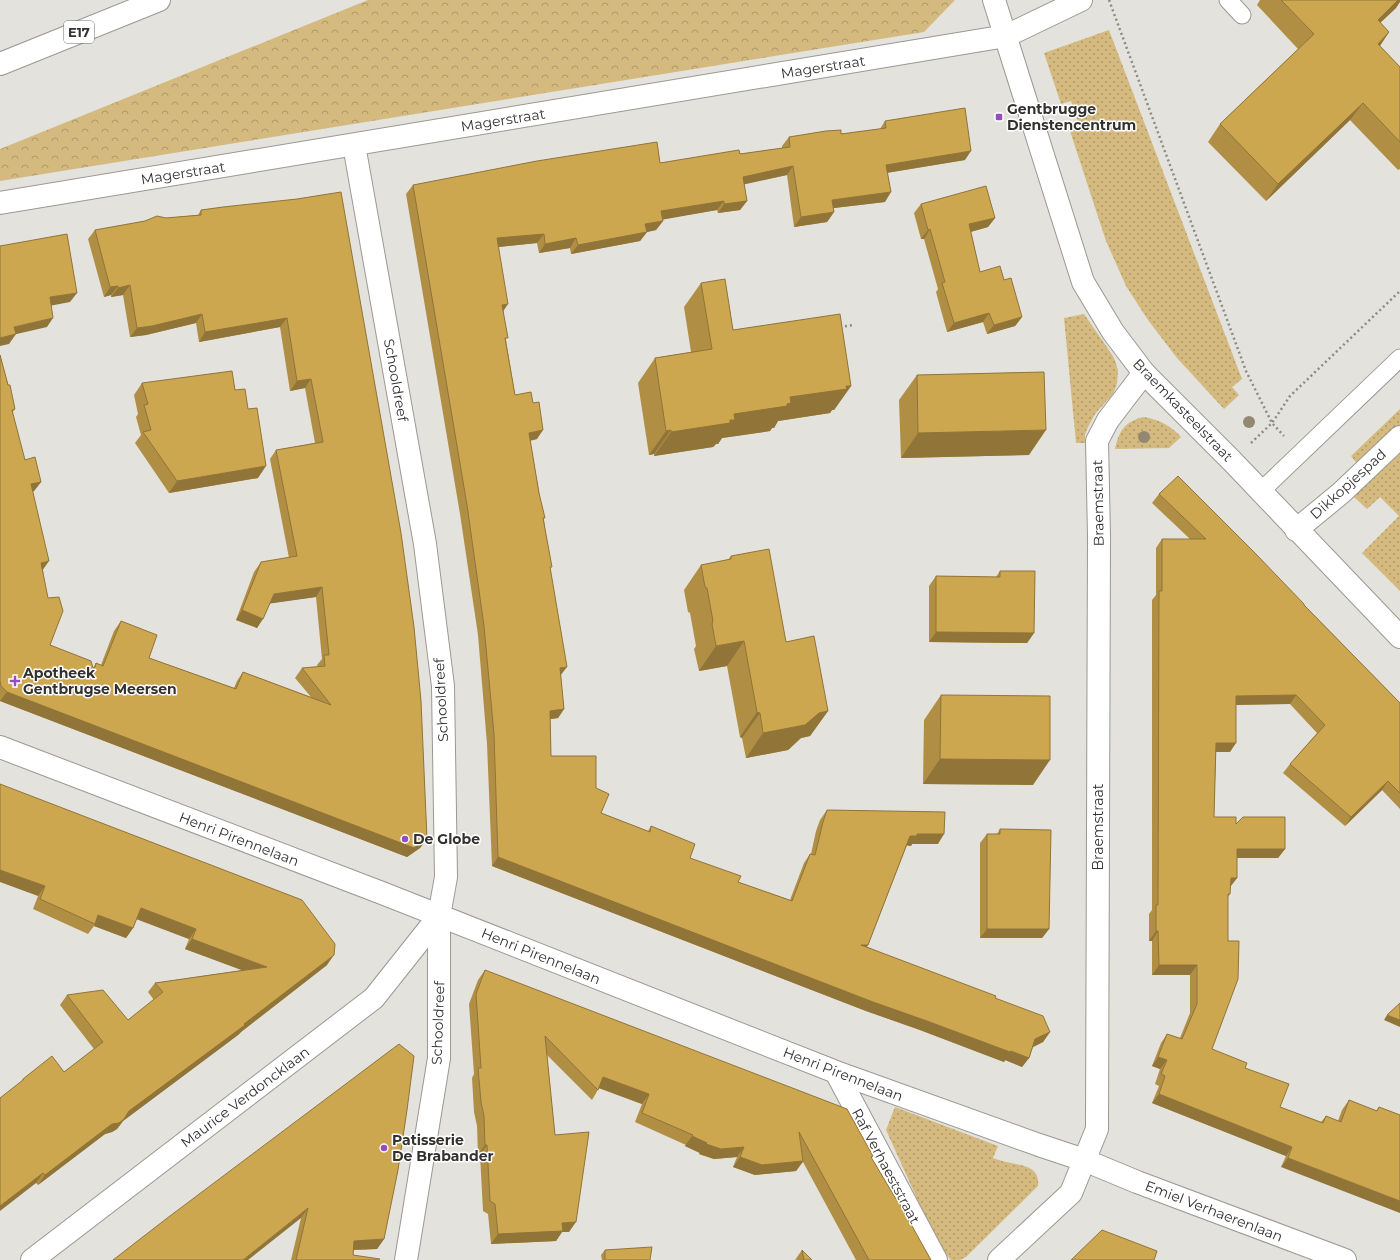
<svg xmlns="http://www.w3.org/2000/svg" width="1400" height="1260" viewBox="0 0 1400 1260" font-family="Montserrat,sans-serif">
  <defs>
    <pattern id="green-dots" width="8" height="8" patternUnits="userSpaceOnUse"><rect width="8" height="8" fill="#d5ba80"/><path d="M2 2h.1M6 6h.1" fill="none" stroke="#ad9869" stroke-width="1.8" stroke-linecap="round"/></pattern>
    <pattern id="forest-crowns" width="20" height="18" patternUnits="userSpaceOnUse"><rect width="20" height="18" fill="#d5ba80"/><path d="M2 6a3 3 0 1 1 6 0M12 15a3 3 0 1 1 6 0" fill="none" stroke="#ad9869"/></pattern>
  </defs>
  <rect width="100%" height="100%" fill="#e4e2dc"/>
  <!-- green -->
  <path fill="url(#green-dots)" d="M1109,30L1242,379L1232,387L1239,395L1224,409L1177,358L1148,320L1126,286L1106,241L1068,125L1078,122L1071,101L1061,104L1044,53Z
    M1084,314L1113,356L1116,363L1118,371L1117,384L1113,394L1095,414L1087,429L1085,435V443H1076L1064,318Z
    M1400,409V591L1362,553L1399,516L1380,497L1367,509L1353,496L1367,476L1351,456Z
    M1144,417C1160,420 1170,425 1181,437L1169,448L1115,449C1119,431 1125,421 1144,417Z
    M895,1107L998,1146L993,1158C999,1160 1005,1162 1011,1163C1026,1166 1040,1168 1038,1186L966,1257L960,1260H951L938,1245L886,1130Z"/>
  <!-- forest -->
  <path fill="url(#forest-crowns)" d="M368,0H955L924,32L0,181V149Z"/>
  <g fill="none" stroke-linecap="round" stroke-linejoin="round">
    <defs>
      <path id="service" d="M1228,0L1242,15
        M1261,491L1400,358"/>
      <path id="pedestrian" d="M1296,530L1341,493L1400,437"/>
      <path id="minor" d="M354,145L425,544L443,686L446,877L439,916V1058L406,1260
        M0,203L1006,36L1081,0
        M0,747L382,893L836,1072L1039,1145L1084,1160L1137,1182L1345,1260
        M836,1072L936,1260
        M32,1260L374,998L439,916
        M999,1260L1071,1193L1097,1129L1099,536L1097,441L1108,420L1144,373"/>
      <path id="tertiary" d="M994,0L1083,282L1113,332L1144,373L1232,461L1400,637"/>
      <path id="motorway" d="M0,64L159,0"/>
    </defs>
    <!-- service casing -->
    <use href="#service" stroke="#9b9893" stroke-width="19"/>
    <!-- pedestrian casing -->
    <use href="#pedestrian" stroke="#9b9893" stroke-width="24"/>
    <!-- minor casing -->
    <use href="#minor" stroke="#9b9893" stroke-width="24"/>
    <!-- tertiary casing -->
    <use href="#tertiary" stroke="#9b9893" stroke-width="24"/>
    <!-- motorway casing -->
    <use href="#motorway" stroke="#9b9893" stroke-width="24"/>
    <!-- path -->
    <path stroke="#8c8a86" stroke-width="2.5" stroke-dasharray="2 3" stroke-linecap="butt" d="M1109,0L1246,371L1272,423L1284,436
      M840,327L853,325
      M1251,443L1272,423L1290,396L1400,291"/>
    <!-- service -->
    <use href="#service" stroke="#fff" stroke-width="17"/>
    <!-- pedestrian -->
    <use href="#pedestrian" stroke="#fff" stroke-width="22"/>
    <!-- minor -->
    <use href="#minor" stroke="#fff" stroke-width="22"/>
    <!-- tertiary -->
    <use href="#tertiary" stroke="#fff" stroke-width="22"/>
    <!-- motorway -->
    <use href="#motorway" stroke="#fff" stroke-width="22"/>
  </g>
  <!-- trees -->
  <g fill="#938972">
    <circle cx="1249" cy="422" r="6"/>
    <circle cx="1144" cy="437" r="6"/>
  </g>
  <!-- wall -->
  <path fill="#b08f45" d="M1260,0H1400L1396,8L1380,23L1389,32L1380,46L1400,67V169L1398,170L1350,120L1266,201L1208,142L1220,124L1298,49L1257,5Z
    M885,121L965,160L887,173L885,202L833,208L834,212L827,222L794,227L787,175L744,184L747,201L740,210L718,213L717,210L662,219L663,221L656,230L647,232L640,241L571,254L570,248L539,253L537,243L498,247L506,340L515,395L537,439L530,441L544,520L550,569L564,709L558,718L550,719L551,756L596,788L601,813L648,831L651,826L690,858L738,882L790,900L804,863L810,854H811L816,831L820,820L827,810L938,844H912L911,846L907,845L868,945L867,947L995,998L1050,1032L1043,1042L1033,1047L1029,1058L1022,1067L1005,1060L1004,1062L920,1030L866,1011L492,866L487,744L478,635L460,514L406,194L413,185L660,163L740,154L782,148V146L789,137L841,134L880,129Z
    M297,199L427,839L420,848L407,857L0,701V355L15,409L12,413L25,460L41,482L34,491L32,492L43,570L50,645L93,668L96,663L101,665L114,631L121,621L149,658L234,688L237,681L243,672L311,697L295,678L302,668L318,667L317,665L322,659L316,597L270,603L257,628L236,620L254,572L261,562L289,558L270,459L276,450L315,443L305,388L290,391L280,327L199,342L196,323L146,335L130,337L123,295L111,297V295L104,297L88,239L95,230L166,218L198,215L201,210Z
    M921,204L995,218L988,227L971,232L980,272L1004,280L1022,317L1015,326L987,334L983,322L947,332L936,292L938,289L924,239H921L914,213Z
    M701,283L733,330L851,386L834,410H832L830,413L778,421L774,428H772L770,431L722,438L718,444H716L713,447L654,456V454L649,455L638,383L655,358L691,352L684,307Z
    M917,375L1029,455L901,458L899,400Z
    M142,383L235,390L258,478L169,493L135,443L141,435L136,417L138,414L134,395Z
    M1159,494L1304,605L1400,703V809L1382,790L1345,826L1283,773L1290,764L1317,733L1290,704L1236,705L1230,752H1216L1214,817L1236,824L1285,849L1278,858H1237V878L1230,887V894L1228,897L1212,1049L1245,1068L1280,1107L1321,1122L1326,1116L1338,1121L1342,1110L1349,1100L1376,1111L1379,1107L1400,1115L1281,1167L1286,1156L1152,1103L1159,1086L1155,1084L1160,1069L1152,1066L1161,1043L1167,1034L1180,1038L1190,1013V975H1152V941H1149V914L1152,910V600L1156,595V548L1162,539H1190L1152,503Z
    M731,556L786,642L828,711L810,736L801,738L788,750L746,758L742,738L740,737L727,666L699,671L694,649L696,646L690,613L688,612L684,590L701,565L728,560Z
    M1000,571L1034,633L1027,643L929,642V586L936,576L996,577Z
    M941,695L1033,785L923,784L924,720Z
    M0,784L327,965L241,1032L238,1035L123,1121L117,1129L112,1132L105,1134L38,1185L36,1183L21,1082L23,1079L64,1072L94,1049L60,1005L67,995L128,1020L154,1000L148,992L155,983L243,970L185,949L189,939L136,919L133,928L126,938L94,926L88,934L33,909L38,896Z
    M1000,829L1049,929L1042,938H980V843L987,834H997Z
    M485,970L873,1156L871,1158L931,1260H856L803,1162L796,1171L755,1175L733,1167L737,1157L714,1159L699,1154L700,1153L685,1146L686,1145L635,1122L642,1104L599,1088L592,1100L547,1055L555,1135L569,1232H562L556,1241L491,1244L488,1214L483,1211L480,1155H478L477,1126L474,1112L472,1078L474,1074L469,1004L478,980Z
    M399,1044L384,1239L377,1249L354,1250L353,1255L379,1260H291L301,1218Z
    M605,1250L650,1260H602L601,1255Z
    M802,1250L812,1260H795Z"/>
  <!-- shaded-wall -->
  <path fill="#907438" d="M1398,0H1400V2L1396,8L1365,37L1378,20Z
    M1389,32L1377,50L1378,44Z
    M1363,103L1350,120L1266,201L1278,184Z
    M971,151L965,160L879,174L886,165Z
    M793,166L787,175L737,186L743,177Z
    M891,192L885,202L826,209L832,200Z
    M724,201L717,210L655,221L661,211Z
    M747,201L740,210L718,213L724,204Z
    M834,212L827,222L794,227L801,217Z
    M995,218L988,227L962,234L969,224Z
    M663,221L656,230L647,232L640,241L571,254L578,245L645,224Z
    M930,229L924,239H921L928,230Z
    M544,234L537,243L490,248L497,238Z
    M576,238L570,248L539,253L545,244Z
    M130,285L123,295L111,297L118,288Z
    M118,286L111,295L104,297L110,287Z
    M77,293L70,302L44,307L50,297Z
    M508,304L502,313V305Z
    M989,313L983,322L947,332L954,323Z
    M202,314L196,323L146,335L130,337L137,328Z
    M1022,317L1015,326L987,334L994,325Z
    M53,318L47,327L8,336L14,327Z
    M287,318L280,327L199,342L205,332Z
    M16,334L9,344L0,346V338Z
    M311,379L305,388L290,391L297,381Z
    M846,386H851L834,410H832L830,413L778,421L774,428H772L770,431L722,438L718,444H716L713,447L654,456L671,432L790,397Z
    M543,430L537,439L522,442L529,433Z
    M671,430L654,454L649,455L666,431Z
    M1046,430L1029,455L901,458L918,433Z
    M266,466L258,478L169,493L177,481Z
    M41,482L34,491L24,494L31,484Z
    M49,561L42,571L41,563Z
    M322,587L316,597L267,604L274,594Z
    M242,610L263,619L257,628L236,620Z
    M936,632L1034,633L1027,643L929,642Z
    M744,641L727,666L699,671L716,646Z
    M567,667L560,676V668Z
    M7,692L427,839L420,848L407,857L0,701Z
    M1296,695L1290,704L1230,705L1236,696Z
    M564,709L558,718L544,720L550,711Z
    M828,711L810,736L801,738L788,750L746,758L763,733L819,713Z
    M757,712L760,713L742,738L740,737Z
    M1216,743H1236L1230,752H1209Z
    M940,759L1050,760L1033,785L923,784Z
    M1388,781L1382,790L1345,826L1351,817Z
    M917,834H944L938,844H912L911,846L904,845L910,836Z
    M1237,849H1285L1278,858H1231Z
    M498,857L927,1021L1029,1058L1022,1067L1005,1060L1004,1062L920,1030L866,1011L492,866Z
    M0,870L45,886L38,896L0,882Z
    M1231,878H1237L1230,887Z
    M141,908L196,929L189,939L134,918Z
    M98,915L133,928L126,938L94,926Z
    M987,929H1049L1042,938H980Z
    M1156,931H1158L1152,941H1149Z
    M192,939L267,967L260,977L185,949Z
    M861,945H868L862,954Z
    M334,955L327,965L241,1032L238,1035L123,1121L117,1129L112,1132L105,1134L38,1185L45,1175L112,1124L244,1024Z
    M1159,965H1197L1190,975H1152Z
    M1387,1015L1400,1020V1027L1384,1020Z
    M1050,1032L1043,1042L1029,1049L1035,1039Z
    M1158,1057L1167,1060L1160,1069L1152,1066Z
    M603,1077L649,1094L642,1104L596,1087Z
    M1159,1094L1292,1147L1286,1156L1152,1103Z
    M692,1136L707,1143L700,1153L685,1146Z
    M706,1144L744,1147L737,1157L714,1159L699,1154Z
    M485,1145H487L480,1155H478Z
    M740,1157L803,1161L796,1171L755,1175L733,1167Z
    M1288,1158L1400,1201V1213L1281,1167Z
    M43,1173L36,1183L0,1211V1206Z
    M308,1208L301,1218L248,1260H243Z
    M576,1222L569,1232H562L556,1241L491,1244L498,1234L562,1223Z
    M384,1239L377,1249L348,1250L354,1241Z"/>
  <!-- building -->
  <path fill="#cda650" stroke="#907438" d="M1281,0H1398L1378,20L1389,32L1378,44L1400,67V142L1363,103L1278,184L1220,124L1314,34Z
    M965,108L971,151L886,165L891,192L832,200L834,212L801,217L793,166L743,177L747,201L724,204V201L661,211L663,221L645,224L647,232L578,245L576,238L545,244L544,234L497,238L508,304L502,305L508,338H505L515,395L531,392L533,403L539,402L543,430L529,433L539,493L545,518H543L552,567H550L567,667L560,668L564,709L550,711L551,756H596V788L609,794L601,813L650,832L651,826L695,844L690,858L741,876L738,882L792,901L810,854L815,855L823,822L827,810L945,812L944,834H917V836H910L868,945H861L996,996L995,998L1043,1016L1050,1032L1035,1039L1029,1058L1011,1051L1010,1052L927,1021L873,1002L498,857L494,734L484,626L467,505L413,185L537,161L657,142L660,163L739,150L740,154L790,147L789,137L826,131L841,130V134L886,128L885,121Z
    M986,186L995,218L969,224L980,272L1000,266L1004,280L1011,278L1022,317L994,325L989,313L954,323L942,283L945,282L930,229L928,230L921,204Z
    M341,192L401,533L414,627L421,701L427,839L414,848L7,692L1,686L0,681V355L8,385H10L15,409L12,410L25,460L35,457L41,482L31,484L49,561L41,563L48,598L59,597L63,611L50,645L91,661L94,671L96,663L103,666L121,621L157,635L149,658L236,689L243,672L331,705L302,668L325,666L324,655H329L322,587L274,594L263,619L242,610L261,562L297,556L276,450L323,442L311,379L297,381L287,318L205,332L202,314L152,326L137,328L130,285L118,288V286L110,287L95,230L145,221L157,216L166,218L201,215V210L223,207L297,199Z
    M67,234L77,293L50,297L53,318L14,327L16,334L0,338V246Z
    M725,279L733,330L840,314L851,386H846L847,389L790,397L791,403L787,404V406L734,414L735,420H730V423L671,432V430L666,431L655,358L712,349L701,283Z
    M232,371L235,390L245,389L248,409L257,408L266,466L177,481L143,432L151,430L144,405L148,404L142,383Z
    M1044,372L1046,430L918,433L917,375Z
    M1178,476L1254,552L1304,604V605L1400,703V793L1388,781L1351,817L1290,764L1325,725L1296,695L1236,696V743H1216L1214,817H1236V824L1243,817H1285V849H1237V878H1231L1230,894H1228V941H1239L1238,979L1212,1049L1247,1063L1245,1068L1289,1084L1280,1107L1323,1123L1326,1116L1341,1122L1349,1100L1377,1111L1379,1107L1400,1115V1201L1288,1158L1292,1147L1159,1094L1165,1076L1161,1074L1167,1060L1158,1057L1167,1034L1182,1039L1197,1004V965H1159L1158,931H1156V905H1158L1159,591H1162V539H1206L1159,494Z
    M769,549L786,642L814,636L828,711L819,713L805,725L763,733L760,713L757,712L744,641L716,646L712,624L713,621L707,588L705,587L701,565L731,559V556Z
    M1000,571H1035L1034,633L936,632V576L1000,577Z
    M941,695L1050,696V760L940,759Z
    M0,784L302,900L335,944L334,955L244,1024L245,1025L129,1111L124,1119L119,1123L112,1124L45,1175L43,1173L0,1206V1098L23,1080V1079L52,1056L64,1072L103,1042L67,995L103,990L128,1020L163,992L155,983L267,967L192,939L196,929L141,908L133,928L98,915L95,924L40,899L45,886L0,870Z
    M1000,829L1051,830L1049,929H987V834H1000Z
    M485,970L847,1109L873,1156L871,1157L896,1199H897L931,1260H869L799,1132L803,1161L762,1165L740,1157L744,1147L721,1149L706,1144L707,1143L692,1136L693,1135L642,1113L649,1094L603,1077L598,1090L545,1036L555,1135L589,1132L576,1222L562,1223L563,1231L498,1234L495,1204L490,1201L487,1145H485L484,1116L481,1102L478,1068H481L476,994Z
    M1400,1003V1020L1387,1015Z
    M399,1044L414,1056L407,1110L398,1170L384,1239L354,1241L353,1255L380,1259L379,1260H296L308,1208L243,1260H113L166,1219Z
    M1102,1230L1157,1251L1154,1260H1071Z
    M652,1247L650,1260H605V1250Z
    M802,1250L812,1260H804Z"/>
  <!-- markers -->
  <g fill="#954cbf" stroke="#fff" stroke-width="1.5">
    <rect x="995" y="113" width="8" height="8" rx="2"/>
    <path d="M13 675h4v4h4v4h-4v4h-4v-4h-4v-4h4z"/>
    <circle cx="405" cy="839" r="4"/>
    <circle cx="384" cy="1148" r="4"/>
  </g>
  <g text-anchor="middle" stroke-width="3" stroke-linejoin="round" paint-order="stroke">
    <!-- shield labels -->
    <rect fill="#fff" stroke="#706f6d" stroke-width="1" x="64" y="21" width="30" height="22" rx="3"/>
    <g font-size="13" font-weight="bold" fill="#32312f">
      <text x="79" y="37">E17</text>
    </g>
    <!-- street labels -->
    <g font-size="14" fill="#32312f" stroke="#fff">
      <text transform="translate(823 67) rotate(-9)" y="5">Magerstraat</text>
      <text transform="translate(503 120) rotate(-9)" y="5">Magerstraat</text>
      <text transform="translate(183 173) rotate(-9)" y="5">Magerstraat</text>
      <text transform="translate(396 380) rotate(80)" y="5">Schooldreef</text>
      <text transform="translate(1183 410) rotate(46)" y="5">Braemkasteelstraat</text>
      <text transform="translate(1348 484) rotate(-42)" y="5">Dikkopjespad</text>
      <text transform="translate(1098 503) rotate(-91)" y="5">Braemstraat</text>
      <text transform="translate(441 700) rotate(-93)" y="5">Schooldreef</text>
      <text transform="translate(1098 827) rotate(-90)" y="5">Braemstraat</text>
      <text transform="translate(239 839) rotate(21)" y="5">Henri Pirennelaan</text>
      <text transform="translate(541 956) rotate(22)" y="5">Henri Pirennelaan</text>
      <text transform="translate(438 1023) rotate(-88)" y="5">Schooldreef</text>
      <text transform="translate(843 1074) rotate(21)" y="5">Henri Pirennelaan</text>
      <text transform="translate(245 1097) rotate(-37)" y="5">Maurice Verdoncklaan</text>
      <text transform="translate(886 1166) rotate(62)" y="5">Raf Verhaeststraat</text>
      <text transform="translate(1214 1211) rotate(21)" y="5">Emiel Verhaerenlaan</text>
    </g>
    <!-- poi labels -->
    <g font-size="14" font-weight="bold" fill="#32312f" stroke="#fff" text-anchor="start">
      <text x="1007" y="114">Gentbrugge<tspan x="1007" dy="16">Dienstencentrum</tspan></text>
      <text x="23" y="678">Apotheek<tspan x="23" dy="16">Gentbrugse Meersen</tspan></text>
      <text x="413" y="844">De Globe</text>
      <text x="392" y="1145">Patisserie<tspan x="392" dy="16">De Brabander</tspan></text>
    </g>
  </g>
</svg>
